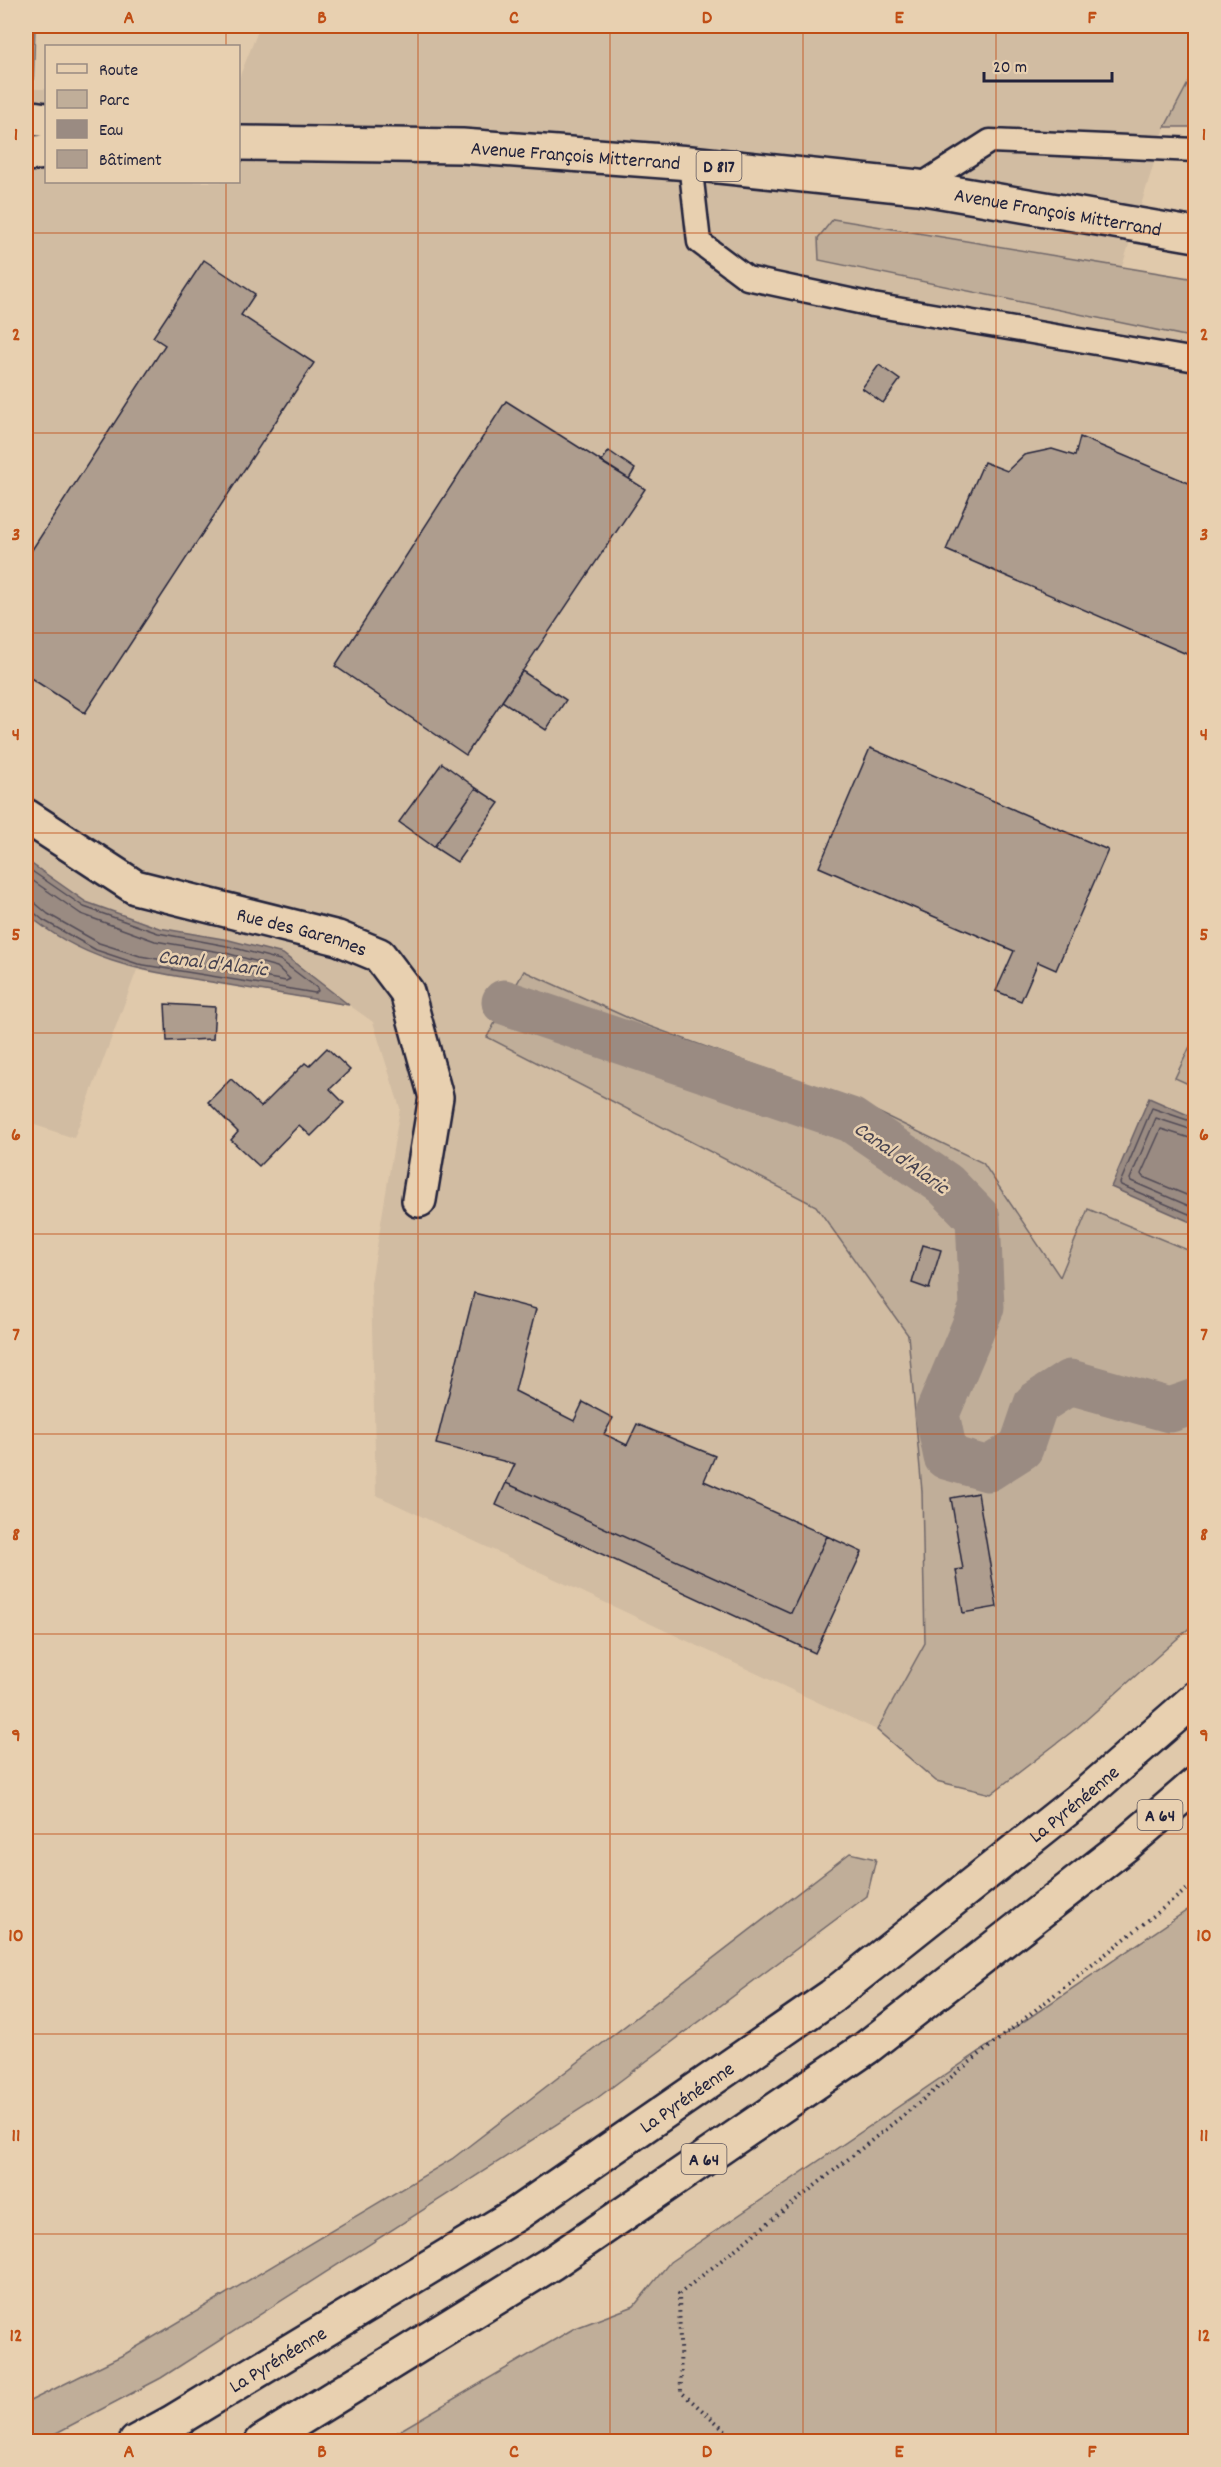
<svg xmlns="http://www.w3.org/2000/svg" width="1221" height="2467" viewBox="0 0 1221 2467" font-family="Dekko,sans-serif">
  <rect width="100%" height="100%" fill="#e0c9ab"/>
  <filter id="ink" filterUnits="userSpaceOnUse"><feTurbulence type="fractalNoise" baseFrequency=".0167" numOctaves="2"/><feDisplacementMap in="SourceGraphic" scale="12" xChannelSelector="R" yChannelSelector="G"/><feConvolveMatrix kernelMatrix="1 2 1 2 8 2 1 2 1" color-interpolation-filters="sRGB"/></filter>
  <g filter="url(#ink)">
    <!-- built -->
    <path fill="#d1bca2" d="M260,26H1195V70L1165,127L1122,267L834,219L820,260L1195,338L1196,1036L1175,1078L1195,1087V1253L1088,1209L1060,1278L983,1163L855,1101L635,1021L525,971L487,1037L816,1206L908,1335L922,1491L925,1643L877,1730L376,1495L371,1283L400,1108L373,1022L349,1005L137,970L74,1138L26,1122V89H46V182H238L239,78Z"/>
    <!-- green -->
    <path fill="#c0ae99" stroke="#71686a" stroke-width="1.5" d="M26,26H35L33,89H26Z
      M1195,70V127H1165Z
      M833,219L1195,279V338L819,260L818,238Z
      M524,971L635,1021L855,1101L983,1163L1060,1277L1088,1209L1195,1253V1623L1078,1727L991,1794L936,1781L877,1730L925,1643L922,1491L908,1335L816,1206L487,1037Z
      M1195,1036L1196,1087H1195L1175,1078Z
      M850,1853L876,1859L867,1896L596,2099L161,2378L41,2441H26V2403L125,2354L452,2159Z
      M1195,1905V2441H382L573,2329L634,2306L670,2262Z"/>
    <!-- water -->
    <path fill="#9a8b82" stroke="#6a6166" stroke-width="1.5" d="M26,860L86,902L159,928L229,940L283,954L349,1005C305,998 261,990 217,983C145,971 84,963 26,913Z
      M1149,1098L1195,1118V1224L1111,1187Z"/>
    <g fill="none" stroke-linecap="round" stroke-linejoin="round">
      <!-- shore -->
      <path stroke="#524c57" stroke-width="1.5" d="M26,867L84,907L158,933L227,946L280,960L317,988L318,991L315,993L138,964L96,950L43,920L31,910L26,909
        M26,876L81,914L155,941L226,953L277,967L290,979L286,981L140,956L99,943L48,914L35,903L26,901
        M1196,1123L1152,1108L1120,1183L1121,1185L1196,1217
        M1196,1131L1156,1118L1130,1179L1131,1181L1196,1209
        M1196,1140L1161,1129L1141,1174L1143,1177L1196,1199"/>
      <!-- canal -->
      <path stroke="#9a8b82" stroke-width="45" d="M504,1002L851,1120L945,1184L978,1218L982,1307L937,1414L946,1457L988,1469L1021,1448L1036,1404L1070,1382L1170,1410L1196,1401"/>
    </g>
    <!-- building -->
    <path fill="#ae9d8e" stroke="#22223b" stroke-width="1.5" d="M204,260L255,294L241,315L314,363L85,713L26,675V559L165,345L153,337Z
      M879,365L900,380L883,403L862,388Z
      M506,401L645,489L466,755L335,666Z
      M1080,437L1196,486V658L946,550L984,462L1007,471L1024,455L1052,449L1075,456Z
      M609,451L635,469L629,479L601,462Z
      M522,671L566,700L546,730L502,701Z
      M870,748L1108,850L1056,970L1038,962L1021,1001L996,991L1014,951L819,867Z
      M442,763L476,788L434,847L399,822Z
      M476,788L499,803L457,862L434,847Z
      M165,1004L215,1007L213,1039L167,1041Z
      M26,1008L34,1011L26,1031Z
      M327,1048L350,1070L330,1089L344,1103L311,1136L299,1125L259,1166L231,1140L238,1132L208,1102L231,1079L261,1107L305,1063L309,1066Z
      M923,1245L941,1250L929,1289L912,1283Z
      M474,1293L536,1309L515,1391L574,1421L583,1402L613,1418L604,1434L627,1445L637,1424L715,1456L704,1481L827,1536L791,1613L506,1483L515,1464L436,1444Z
      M506,1483L791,1613L827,1536L862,1552L815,1653L496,1505Z
      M978,1493L997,1607L963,1613L956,1570L963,1569L951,1498Z"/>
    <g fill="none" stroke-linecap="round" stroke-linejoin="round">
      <defs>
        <path id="service" d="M690,163L699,242L747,278L873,305L1196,360
          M918,187L990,141L1196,150"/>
        <g id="minor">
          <path id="s1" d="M26,816L135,887L338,938L379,955L407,992L436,1097L419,1200"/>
        </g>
        <g id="primary">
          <path d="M26,117L46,120"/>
          <path id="s2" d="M238,143L462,146L690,163L918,187L1196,235"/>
          <path d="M26,154L46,152"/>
        </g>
        <g id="motorway">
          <path id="s3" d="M136,2442L171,2423L515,2215L832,1996L1086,1794L1196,1698"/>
          <path d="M262,2442L552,2263L866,2048L1124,1846L1196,1784"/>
        </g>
      </defs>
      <!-- service casing -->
      <use href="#service" stroke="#22223b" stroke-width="27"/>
      <!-- minor casing -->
      <use href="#minor" stroke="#22223b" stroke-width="38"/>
      <!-- primary casing -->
      <use href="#primary" stroke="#22223b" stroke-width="38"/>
      <!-- motorway casing -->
      <use href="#motorway" stroke="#22223b" stroke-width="38"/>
      <!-- path -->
      <path stroke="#22223b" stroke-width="4" stroke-dasharray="1.5 4.5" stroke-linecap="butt" d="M739,2442L681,2392L679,2294L1196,1882"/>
      <!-- service -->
      <use href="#service" stroke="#e8d0b0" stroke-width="22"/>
      <!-- minor -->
      <use href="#minor" stroke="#e8d0b0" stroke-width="33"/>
      <!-- primary -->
      <use href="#primary" stroke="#e8d0b0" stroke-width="33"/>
      <!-- motorway -->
      <use href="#motorway" stroke="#e8d0b0" stroke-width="33"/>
    </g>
  </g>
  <!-- grid -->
  <path fill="none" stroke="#c04e15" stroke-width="1.5" stroke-opacity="0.55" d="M226,26V46M418,26V2442M610,26V2442M803,26V2442M996,26V2442M226,182V2442M26,233H1196M26,433H1196M26,633H1196M26,833H1196M26,1033H1196M26,1234H1196M26,1434H1196M26,1634H1196M26,1834H1196M26,2034H1196M26,2234H1196"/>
  <g text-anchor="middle" stroke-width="5" stroke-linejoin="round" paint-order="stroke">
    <!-- shield labels -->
    <g fill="#e8d0b0" stroke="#5d565e" stroke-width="1.5">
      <rect x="696.5" y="151" width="45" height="30" rx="4.5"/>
      <rect x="1137.5" y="1800" width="45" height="30" rx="4.5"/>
      <rect x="681.5" y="2144" width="45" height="30" rx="4.5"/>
    </g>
    <g font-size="18" font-weight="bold" fill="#22223b">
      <text x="719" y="172">D 817</text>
      <text x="1160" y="1821">A 64</text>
      <text x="704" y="2165">A 64</text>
    </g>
    <!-- street labels -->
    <g font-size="20" fill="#22223b" stroke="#e8d0b0">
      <text dy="7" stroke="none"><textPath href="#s2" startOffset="338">Avenue François Mitterrand</textPath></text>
      <text dy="7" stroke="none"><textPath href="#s2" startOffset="824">Avenue François Mitterrand</textPath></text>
      <text dy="7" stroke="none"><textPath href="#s1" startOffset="303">Rue des Garennes</textPath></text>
      <text dy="7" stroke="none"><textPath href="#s3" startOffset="1136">La Pyrénéenne</textPath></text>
      <text dy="7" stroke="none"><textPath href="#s3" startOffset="650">La Pyrénéenne</textPath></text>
      <text dy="7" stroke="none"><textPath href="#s3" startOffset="164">La Pyrénéenne</textPath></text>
    </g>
    <!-- water labels -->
    <g font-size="21" font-style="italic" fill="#464250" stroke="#e8d0b0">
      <text transform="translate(213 962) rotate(7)" y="7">Canal d'Alaric</text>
      <text transform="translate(902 1157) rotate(35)" y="7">Canal d'Alaric</text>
    </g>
  </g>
  <!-- margin -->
  <rect width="1221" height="2467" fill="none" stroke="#e8d0b0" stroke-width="66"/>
  <!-- legend -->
  <rect x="45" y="45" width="195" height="138" fill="#e8d0b0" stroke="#998a81" stroke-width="1.5"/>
  <rect x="57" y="64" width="30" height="9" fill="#e8d0b0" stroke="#998a81" stroke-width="1.5"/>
  <text x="99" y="75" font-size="18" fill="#22223b">Route</text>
  <rect x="57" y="90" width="30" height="18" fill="#c0ae99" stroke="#998a81" stroke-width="1.5"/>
  <text x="99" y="105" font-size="18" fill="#22223b">Parc</text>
  <rect x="57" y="120" width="30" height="18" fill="#9a8b82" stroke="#998a81" stroke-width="1.5"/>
  <text x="99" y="135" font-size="18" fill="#22223b">Eau</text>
  <rect x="57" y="150" width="30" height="18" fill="#ae9d8e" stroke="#998a81" stroke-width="1.5"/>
  <text x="99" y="165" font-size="18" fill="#22223b">Bâtiment</text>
  <!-- scale -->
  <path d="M984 72v9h128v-9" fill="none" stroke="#22223b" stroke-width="3"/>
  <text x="993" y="72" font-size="18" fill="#22223b" stroke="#e8d0b0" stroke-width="4.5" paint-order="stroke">20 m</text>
  <rect x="33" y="33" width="1155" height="2401" fill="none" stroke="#c04e15" stroke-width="2"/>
  <g font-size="20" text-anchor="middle" font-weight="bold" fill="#c04e15">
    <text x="129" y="23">A</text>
    <text x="322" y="23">B</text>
    <text x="514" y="23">C</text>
    <text x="707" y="23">D</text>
    <text x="899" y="23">E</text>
    <text x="1092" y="23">F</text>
    <text x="16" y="140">1</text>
    <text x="1204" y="140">1</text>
    <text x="16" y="340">2</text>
    <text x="1204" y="340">2</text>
    <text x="16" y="540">3</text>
    <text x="1204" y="540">3</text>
    <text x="16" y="740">4</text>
    <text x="1204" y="740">4</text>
    <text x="16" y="940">5</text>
    <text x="1204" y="940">5</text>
    <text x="16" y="1140">6</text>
    <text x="1204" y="1140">6</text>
    <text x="16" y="1340">7</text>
    <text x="1204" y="1340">7</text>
    <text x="16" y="1540">8</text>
    <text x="1204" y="1540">8</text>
    <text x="16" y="1741">9</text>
    <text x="1204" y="1741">9</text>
    <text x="16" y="1941">10</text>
    <text x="1204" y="1941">10</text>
    <text x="16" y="2141">11</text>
    <text x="1204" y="2141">11</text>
    <text x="16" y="2341">12</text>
    <text x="1204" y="2341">12</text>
    <text x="129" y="2457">A</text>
    <text x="322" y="2457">B</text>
    <text x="514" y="2457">C</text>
    <text x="707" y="2457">D</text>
    <text x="899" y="2457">E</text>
    <text x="1092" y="2457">F</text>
  </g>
</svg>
